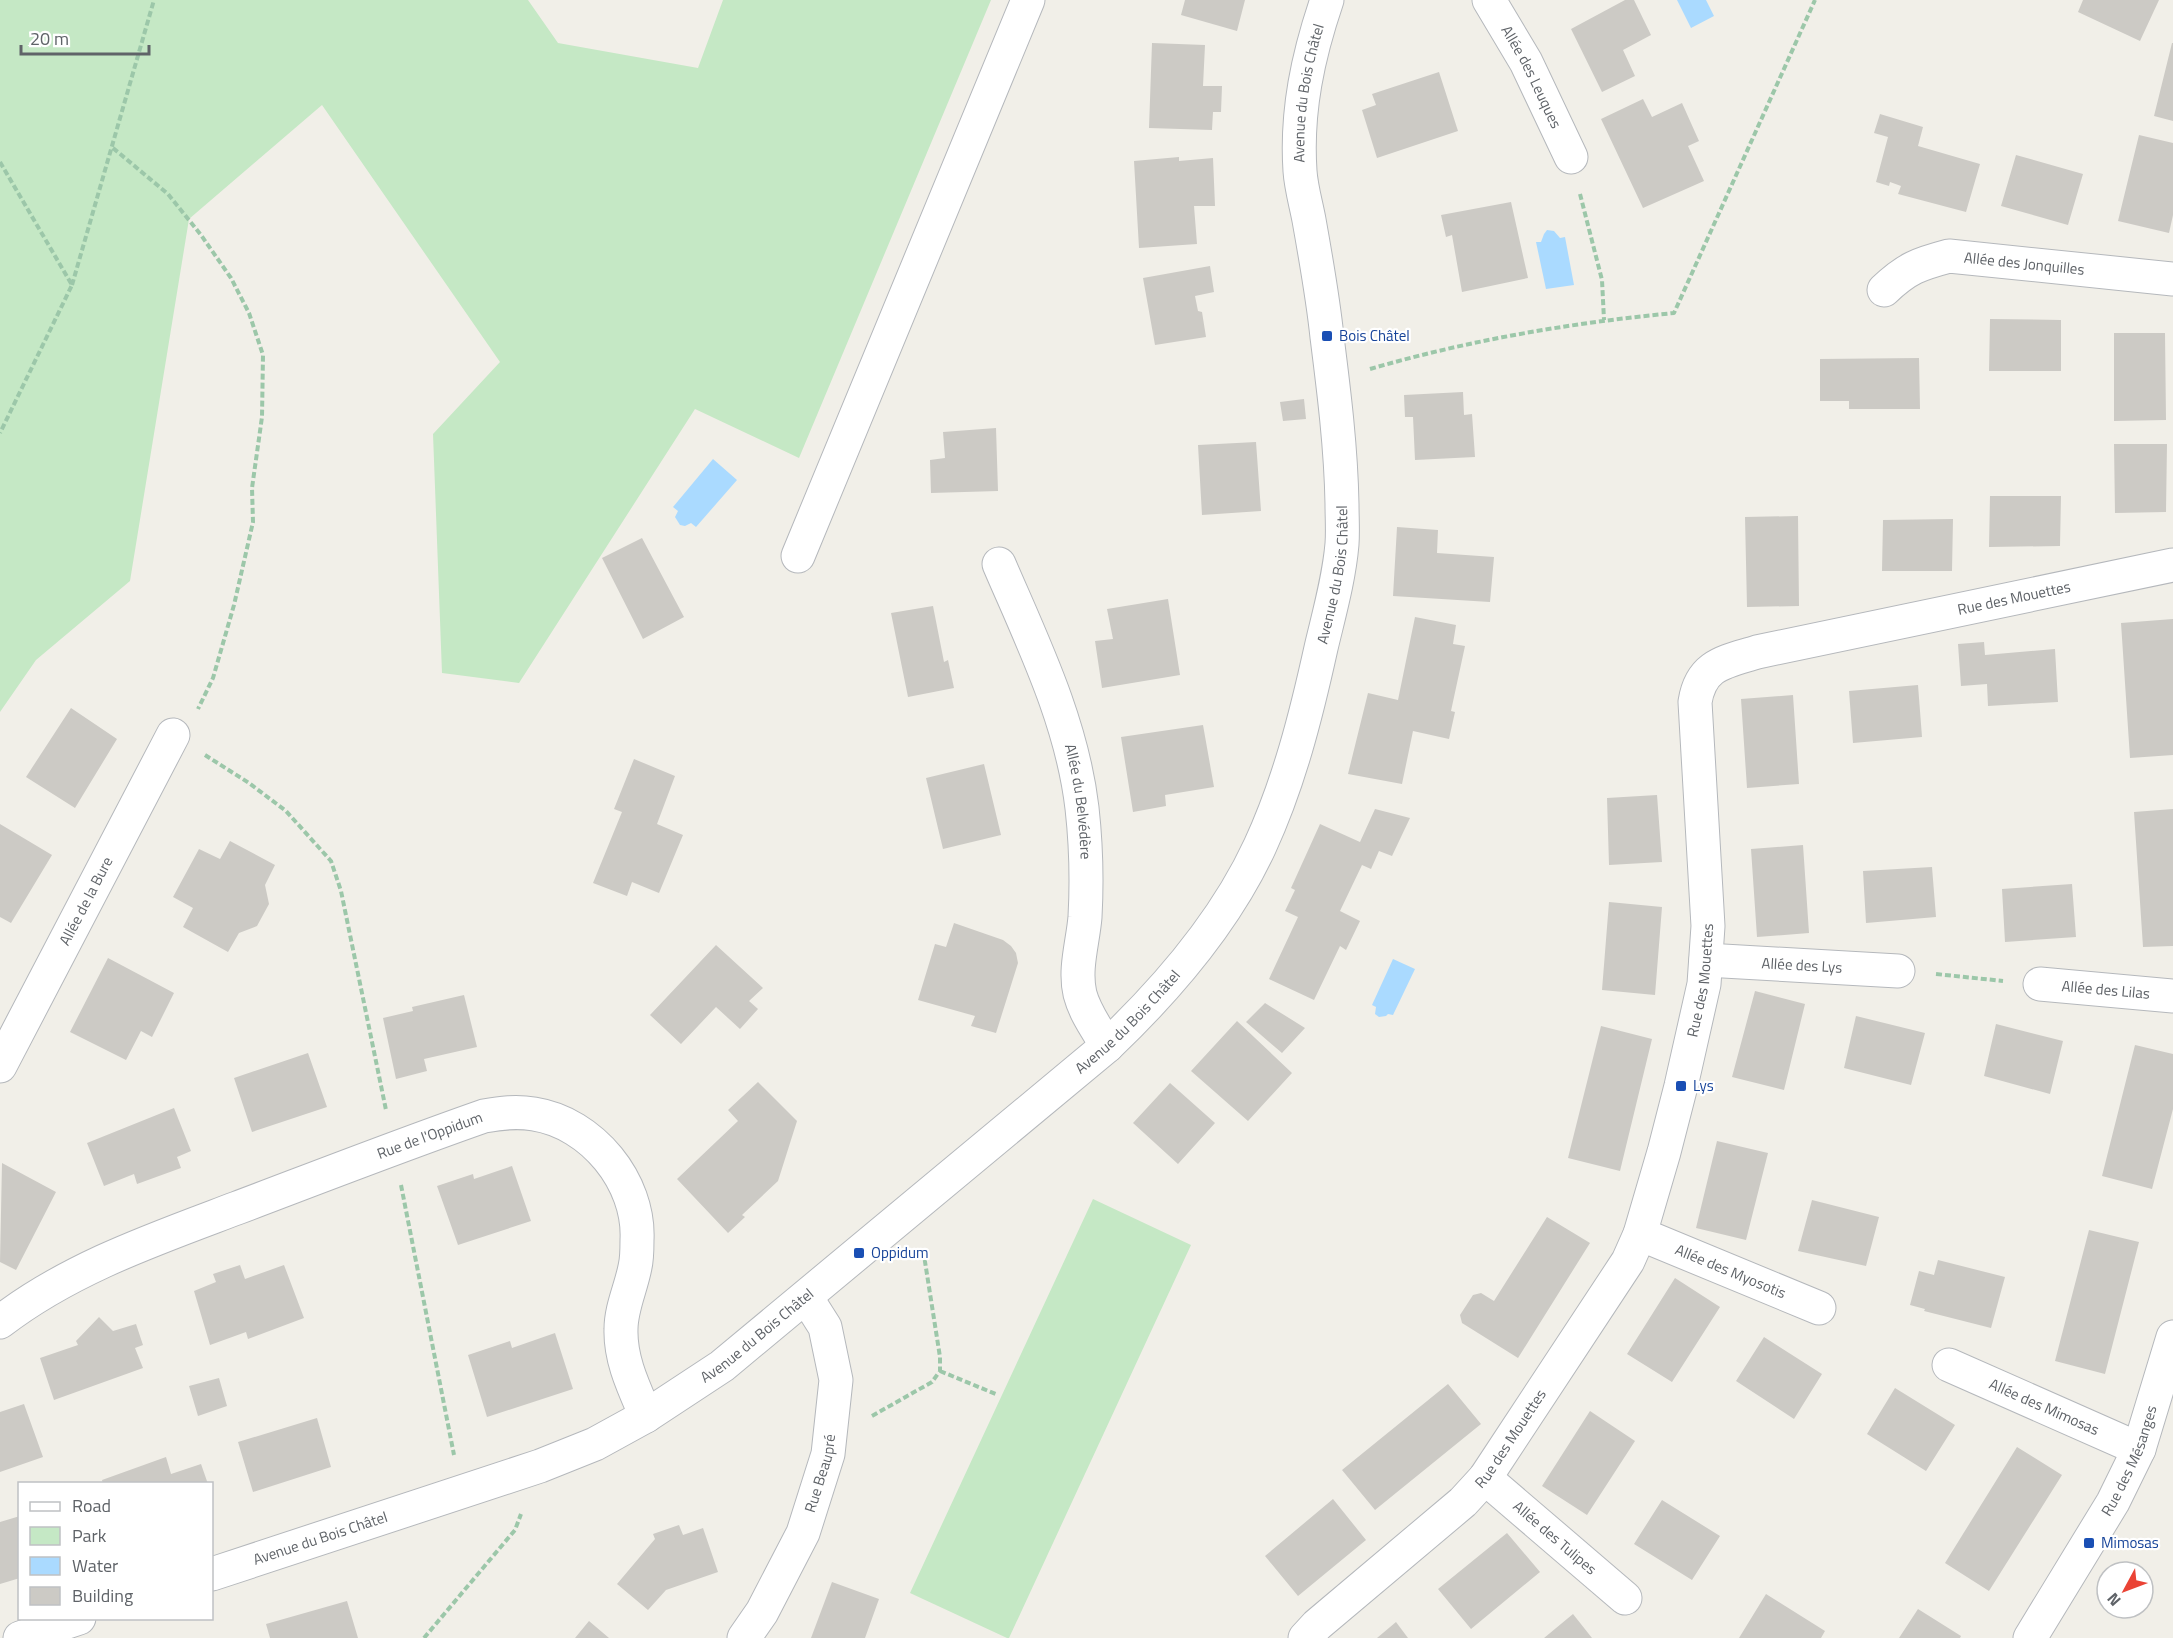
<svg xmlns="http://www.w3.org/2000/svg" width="2173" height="1638" viewBox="0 0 2173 1638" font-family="'Titillium Web',sans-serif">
  <rect width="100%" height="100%" fill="#f1efe8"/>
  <!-- green -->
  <path fill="#c5e8c5" d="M0,0H528L558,43L698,68L723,0H991L799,458L695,409L519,683L442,673L433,434L500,362L322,105L189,219L130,581L36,660L0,712Z
    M1093,1199L1191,1245L1009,1638H1007L910,1593Z"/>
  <!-- water -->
  <path fill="#aadaff" d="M1677,0H1706L1714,16L1691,28Z
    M1547,230L1554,231L1560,238L1565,237L1574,285L1546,289L1536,242H1541L1544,234Z
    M713,459L737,480L696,527L691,523L685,526L680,525L675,517L678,511L673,507Z
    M1393,959L1415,969L1393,1015L1388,1014L1386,1016L1379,1017L1375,1014L1376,1007L1372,1005Z"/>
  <!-- building -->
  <path fill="#cccac5" d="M1185,0H1245L1237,31L1181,15Z
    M1625,0H1634L1651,35L1623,50L1635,76L1602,92L1571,29Z
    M2083,0H2159L2140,41L2078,12Z
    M1152,43L1205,45L1203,86H1222L1221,112H1213L1212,130L1149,128Z
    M2172,43H2173V121L2154,116Z
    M1439,72L1458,131L1377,158L1362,110L1376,105L1372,94Z
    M1643,99L1652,117L1682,103L1699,141L1688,146L1704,181L1643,208L1601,119Z
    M1880,114L1923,127L1918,146L1980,164L1966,212L1898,194L1901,186L1890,182L1889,186L1876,182L1888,137L1874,133Z
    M2139,135L2173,143V215L2169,233L2118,221Z
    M2016,155L2083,174L2068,225L2001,206Z
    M1179,157V161L1213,158L1215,206H1194L1197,244L1139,248L1134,161Z
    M1511,202L1528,278L1462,292L1452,235L1446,237L1441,215Z
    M1210,266L1214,292L1195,296L1198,311L1202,312L1206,337L1155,345L1143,278Z
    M1990,319L2061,320V371H1989Z
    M2114,333H2165L2166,420L2114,421Z
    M1919,358L1920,409H1849V401H1820V359Z
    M1463,392L1464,415L1472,414L1475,457L1415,460L1413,417H1405L1404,395Z
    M1304,399L1306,419L1283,421L1280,402Z
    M996,428L998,491L931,493L930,460L945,458L943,432Z
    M1256,442L1261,511L1202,515L1198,445Z
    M2114,444H2167L2166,512L2115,513Z
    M1990,496H2061L2060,546L1989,547Z
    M1798,516L1799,606L1747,607L1745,517Z
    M1953,519L1952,571H1882L1883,520Z
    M1397,527L1438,530L1437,553L1494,557L1490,602L1393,596Z
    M642,538L684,617L643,639L602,558Z
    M1168,599L1180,675L1102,688L1095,641L1113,639L1107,609Z
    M933,606L944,662L948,660L954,688L908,697L891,613Z
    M1415,617L1456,625L1453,644L1465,646L1451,711L1455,712L1449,739L1413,731L1402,784L1348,774L1368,693L1398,700Z
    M2173,619V755L2130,758L2121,623Z
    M1984,642L1985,655L2055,649L2058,702L1988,706L1987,684L1961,686L1958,644Z
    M1918,685L1922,737L1853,743L1849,691Z
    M1793,695L1799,784L1747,788L1741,699Z
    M71,708L117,739L75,808L26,777Z
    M1203,725L1214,787L1165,795L1166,806L1133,812L1121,737Z
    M634,759L675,776L657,824L683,835L659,893L632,882L627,896L593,883L622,812L614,809Z
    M984,764L1001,835L943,849L926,778Z
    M1657,795L1662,862L1609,865L1607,798Z
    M1375,809L1410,818L1392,856L1379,851L1371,869L1362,865L1340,911L1360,921L1346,950L1340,946L1314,1000L1269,979L1298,917L1285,911L1295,890L1291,888L1320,824L1360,842Z
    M2173,809V946L2143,947L2134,812Z
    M0,824L52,855L11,923L0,917Z
    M230,841L275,865L265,885L269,904L257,926L239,933L228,952L183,927L193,908L173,897L199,849L220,859Z
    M1803,845L1809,933L1757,937L1751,849Z
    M1932,867L1936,917L1866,923L1863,871Z
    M2072,884L2076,937L2005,942L2002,889Z
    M1609,902L1662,907L1655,995L1602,990Z
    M954,923L1003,940L1011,946L1016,953L1018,963L996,1033L971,1026L975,1016L918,1000L935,944L946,947Z
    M716,945L763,988L749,1001L758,1009L740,1029L716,1007L681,1044L650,1015Z
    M108,958L174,993L152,1037L141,1031L126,1060L70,1032Z
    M1755,991L1805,1004L1784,1090L1732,1077Z
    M464,995L477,1047L424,1059L427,1071L396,1079L383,1018L413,1011L412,1007Z
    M1265,1003L1305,1028L1282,1053L1246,1022Z
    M1856,1016L1925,1033L1911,1085L1844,1068Z
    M1237,1021L1292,1073L1248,1121L1191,1071Z
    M1996,1024L2063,1041L2050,1094L1984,1076Z
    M1601,1026L1652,1039L1620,1171L1568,1158Z
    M2135,1045L2173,1054V1109L2152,1189L2102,1176Z
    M308,1053L327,1107L252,1132L234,1078Z
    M758,1082L797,1121L778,1181L742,1215L745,1217L728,1233L677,1179L738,1121L728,1110Z
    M1170,1083L1215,1123L1178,1164L1133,1123Z
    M174,1108L191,1151L177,1157L181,1168L137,1184L134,1174L104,1186L87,1143Z
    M1717,1141L1768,1153L1746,1240L1696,1228Z
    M2,1163L56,1192L16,1270L0,1262Z
    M512,1166L531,1221L458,1245L437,1186L473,1174L474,1179Z
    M1812,1200L1879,1217L1866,1266L1798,1251Z
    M1547,1217L1590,1243L1518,1358L1462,1323L1460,1315L1473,1295L1481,1293L1494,1301Z
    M2089,1230L2139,1242L2105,1374L2055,1361Z
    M1938,1260L2005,1277L1991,1328L1924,1311L1925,1309L1910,1305L1919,1271L1934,1275Z
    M240,1265L245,1279L284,1265L304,1318L248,1339L246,1332L210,1345L194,1291L216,1282L213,1274Z
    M1675,1278L1720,1307L1672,1382L1627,1354Z
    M99,1317L113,1331L136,1324L143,1345L135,1348L143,1368L54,1400L40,1358L78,1345L76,1341Z
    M555,1333L573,1389L487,1417L468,1355L510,1341L512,1348Z
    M1764,1337L1822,1374L1794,1419L1736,1381Z
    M219,1378L227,1406L198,1416L189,1386Z
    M1448,1384L1481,1424L1375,1510L1342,1470Z
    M1895,1388L1955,1425L1926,1471L1867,1434Z
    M24,1404L43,1457L0,1472V1412Z
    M1590,1411L1635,1441L1587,1515L1542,1486Z
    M317,1418L331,1467L253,1492L238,1442Z
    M2017,1447L2062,1475L1989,1591L1945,1563Z
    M166,1457L171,1474L201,1464L208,1484H103L102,1480Z
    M1333,1499L1366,1540L1298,1596L1265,1556Z
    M1662,1500L1720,1536L1692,1580L1634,1544Z
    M20,1516V1578L0,1584V1522Z
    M679,1525L683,1535L703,1528L718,1572L666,1590L648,1610L617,1584L655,1539L653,1534Z
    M1507,1533L1540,1572L1471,1629L1438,1589Z
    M832,1582L879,1599L865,1638H811Z
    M1766,1594L1825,1631L1821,1638H1739Z
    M347,1601L358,1638H270L266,1624Z
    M1918,1609L1961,1636L1960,1638H1899Z
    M1573,1614L1592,1638H1544Z
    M589,1621L609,1638H575Z
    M1396,1622L1408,1638H1377Z"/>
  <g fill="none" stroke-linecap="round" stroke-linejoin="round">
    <defs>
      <g id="minor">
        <path id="s1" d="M1489,0L1526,62L1571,157"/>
        <path id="s2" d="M1884,290C1907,268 1919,264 1949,256L2173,279"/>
        <path d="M798,556L1028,0"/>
        <path id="s3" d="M999,564C1033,643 1072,722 1082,808C1086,844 1087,881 1085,917C1083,942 1074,969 1080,994C1085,1013 1097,1029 1107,1046"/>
        <path id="s4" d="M1706,960L1898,971"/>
        <path id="s5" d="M2040,984L2173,996"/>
        <path id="s6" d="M0,1066L173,735"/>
        <path id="s7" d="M1640,1234L1819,1308"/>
        <path id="s8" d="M0,1322C70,1268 155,1239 237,1208C319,1177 401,1145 484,1116C501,1113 516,1111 534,1114C592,1123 640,1182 637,1240C637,1249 637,1259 635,1267C631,1288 621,1308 621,1329C620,1360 634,1388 646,1416"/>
        <path id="s9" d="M1949,1365L2139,1449"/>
        <path id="s10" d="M1485,1478L1625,1598"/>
        <path id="s11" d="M212,1574L540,1466L595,1444L646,1416L722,1366L1107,1046C1167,989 1225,922 1260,846C1289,783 1306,716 1321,648C1329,614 1339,579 1342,544C1343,531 1342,517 1342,504C1341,448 1334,392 1327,337C1323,298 1316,259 1309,220C1306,204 1301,187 1300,171C1296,111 1308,56 1327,0"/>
        <path d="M20,1638L79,1618"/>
        <path id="s12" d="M744,1638L762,1612L803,1533L828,1454L836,1380L825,1327L806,1297"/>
        <path id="s13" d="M1305,1638L1317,1625L1463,1502L1485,1478L1628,1261L1640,1234L1664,1152L1681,1086L1704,984L1708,926L1695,702C1701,664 1725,662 1757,652L2173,565"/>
        <path id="s14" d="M2030,1638L2113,1502L2139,1449L2173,1337"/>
      </g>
    </defs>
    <!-- minor casing -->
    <use href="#minor" stroke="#b5b8bc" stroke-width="35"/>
    <!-- path -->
    <path stroke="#9cc7a9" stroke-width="4" stroke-dasharray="6 3" stroke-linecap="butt" d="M113,148L168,194L201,235L231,278L249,313L263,355L262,417L252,488L253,522L234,605L213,678L198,709
      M0,162L72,285L0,433
      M1580,194L1602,280L1604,320
      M72,285L154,0
      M1370,369C1470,340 1570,323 1674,313L1815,0
      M205,755L249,783L286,811L331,861L341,891L386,1110
      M1936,974L2003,981
      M401,1185L454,1455
      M940,1371L998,1395
      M872,1416L932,1382L940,1371V1357L923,1249
      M424,1638L515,1530L521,1514"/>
    <!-- minor -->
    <use href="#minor" stroke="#fff" stroke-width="33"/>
  </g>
  <!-- markers -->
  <g fill="#1a4fb4" stroke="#fff" stroke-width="2">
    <rect x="1321" y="330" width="12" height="12" rx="3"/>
    <rect x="1675" y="1080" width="12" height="12" rx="3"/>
    <rect x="853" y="1247" width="12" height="12" rx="3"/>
    <rect x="2083" y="1537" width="12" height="12" rx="3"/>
  </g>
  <g text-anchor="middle" stroke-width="4.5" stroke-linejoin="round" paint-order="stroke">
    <!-- street labels -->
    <g font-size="15" fill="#5f6368" stroke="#fff">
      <text dy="5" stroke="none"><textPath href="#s1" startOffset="88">Allée des Leuques</textPath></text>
      <text dy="5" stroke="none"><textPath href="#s11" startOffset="2076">Avenue du Bois Châtel</textPath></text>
      <text dy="5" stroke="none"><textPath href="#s2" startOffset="150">Allée des Jonquilles</textPath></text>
      <text dy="5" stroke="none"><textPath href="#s11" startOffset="1590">Avenue du Bois Châtel</textPath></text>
      <text dy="5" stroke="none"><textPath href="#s13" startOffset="1420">Rue des Mouettes</textPath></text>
      <text dy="5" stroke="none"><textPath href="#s3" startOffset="252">Allée du Belvédère</textPath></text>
      <text dy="5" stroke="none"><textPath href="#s6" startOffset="186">Allée de la Bure</textPath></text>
      <text dy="5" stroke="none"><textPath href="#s4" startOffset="96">Allée des Lys</textPath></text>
      <text dy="5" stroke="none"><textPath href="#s13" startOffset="792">Rue des Mouettes</textPath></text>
      <text dy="5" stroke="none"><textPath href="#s5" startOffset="66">Allée des Lilas</textPath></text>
      <text dy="5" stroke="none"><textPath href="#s11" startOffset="1086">Avenue du Bois Châtel</textPath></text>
      <text dy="5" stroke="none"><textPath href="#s8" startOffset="470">Rue de l'Oppidum</textPath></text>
      <text dy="5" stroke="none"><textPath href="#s7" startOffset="98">Allée des Myosotis</textPath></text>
      <text dy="5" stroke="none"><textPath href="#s11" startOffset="600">Avenue du Bois Châtel</textPath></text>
      <text dy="5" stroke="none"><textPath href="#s9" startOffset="104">Allée des Mimosas</textPath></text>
      <text dy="5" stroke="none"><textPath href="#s13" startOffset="288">Rue des Mouettes</textPath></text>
      <text dy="5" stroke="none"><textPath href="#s14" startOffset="204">Rue des Mésanges</textPath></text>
      <text dy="5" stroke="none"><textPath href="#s12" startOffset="183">Rue Beaupré</textPath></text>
      <text dy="5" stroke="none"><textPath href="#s11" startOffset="114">Avenue du Bois Châtel</textPath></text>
      <text dy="5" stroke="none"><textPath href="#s10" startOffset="92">Allée des Tulipes</textPath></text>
    </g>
    <!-- transit labels -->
    <g font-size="15" fill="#164399" stroke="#fff" text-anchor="start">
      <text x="1339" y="341">Bois Châtel</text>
      <text x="1693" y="1091">Lys</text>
      <text x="871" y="1258">Oppidum</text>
      <text x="2101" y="1548">Mimosas</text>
    </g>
  </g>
  <!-- legend -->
  <rect x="18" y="1482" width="195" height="138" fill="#ffffff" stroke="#bfc1c3" stroke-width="1.5"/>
  <rect x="30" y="1502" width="30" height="9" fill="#ffffff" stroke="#bfc1c3" stroke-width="1.5"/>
  <text x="72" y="1512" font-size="18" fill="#5f6368">Road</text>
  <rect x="30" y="1527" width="30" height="18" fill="#c5e8c5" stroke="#bfc1c3" stroke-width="1.5"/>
  <text x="72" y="1542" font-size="18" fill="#5f6368">Park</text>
  <rect x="30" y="1557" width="30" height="18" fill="#aadaff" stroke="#bfc1c3" stroke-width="1.5"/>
  <text x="72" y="1572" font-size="18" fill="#5f6368">Water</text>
  <rect x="30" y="1587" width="30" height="18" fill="#cccac5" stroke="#bfc1c3" stroke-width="1.5"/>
  <text x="72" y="1602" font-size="18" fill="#5f6368">Building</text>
  <!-- north arrow -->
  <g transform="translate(2125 1590) rotate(229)"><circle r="28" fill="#ffffff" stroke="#bfc1c3" stroke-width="1.5"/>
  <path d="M0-4.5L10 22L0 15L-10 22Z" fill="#ea4335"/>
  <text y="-9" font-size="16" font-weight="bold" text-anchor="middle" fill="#5f6368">N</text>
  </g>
  <!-- scale -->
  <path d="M21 45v9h128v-9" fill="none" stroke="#5f6368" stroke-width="3"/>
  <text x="30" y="45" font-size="18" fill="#5f6368" stroke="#ffffff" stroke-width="4.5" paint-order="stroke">20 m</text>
</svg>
